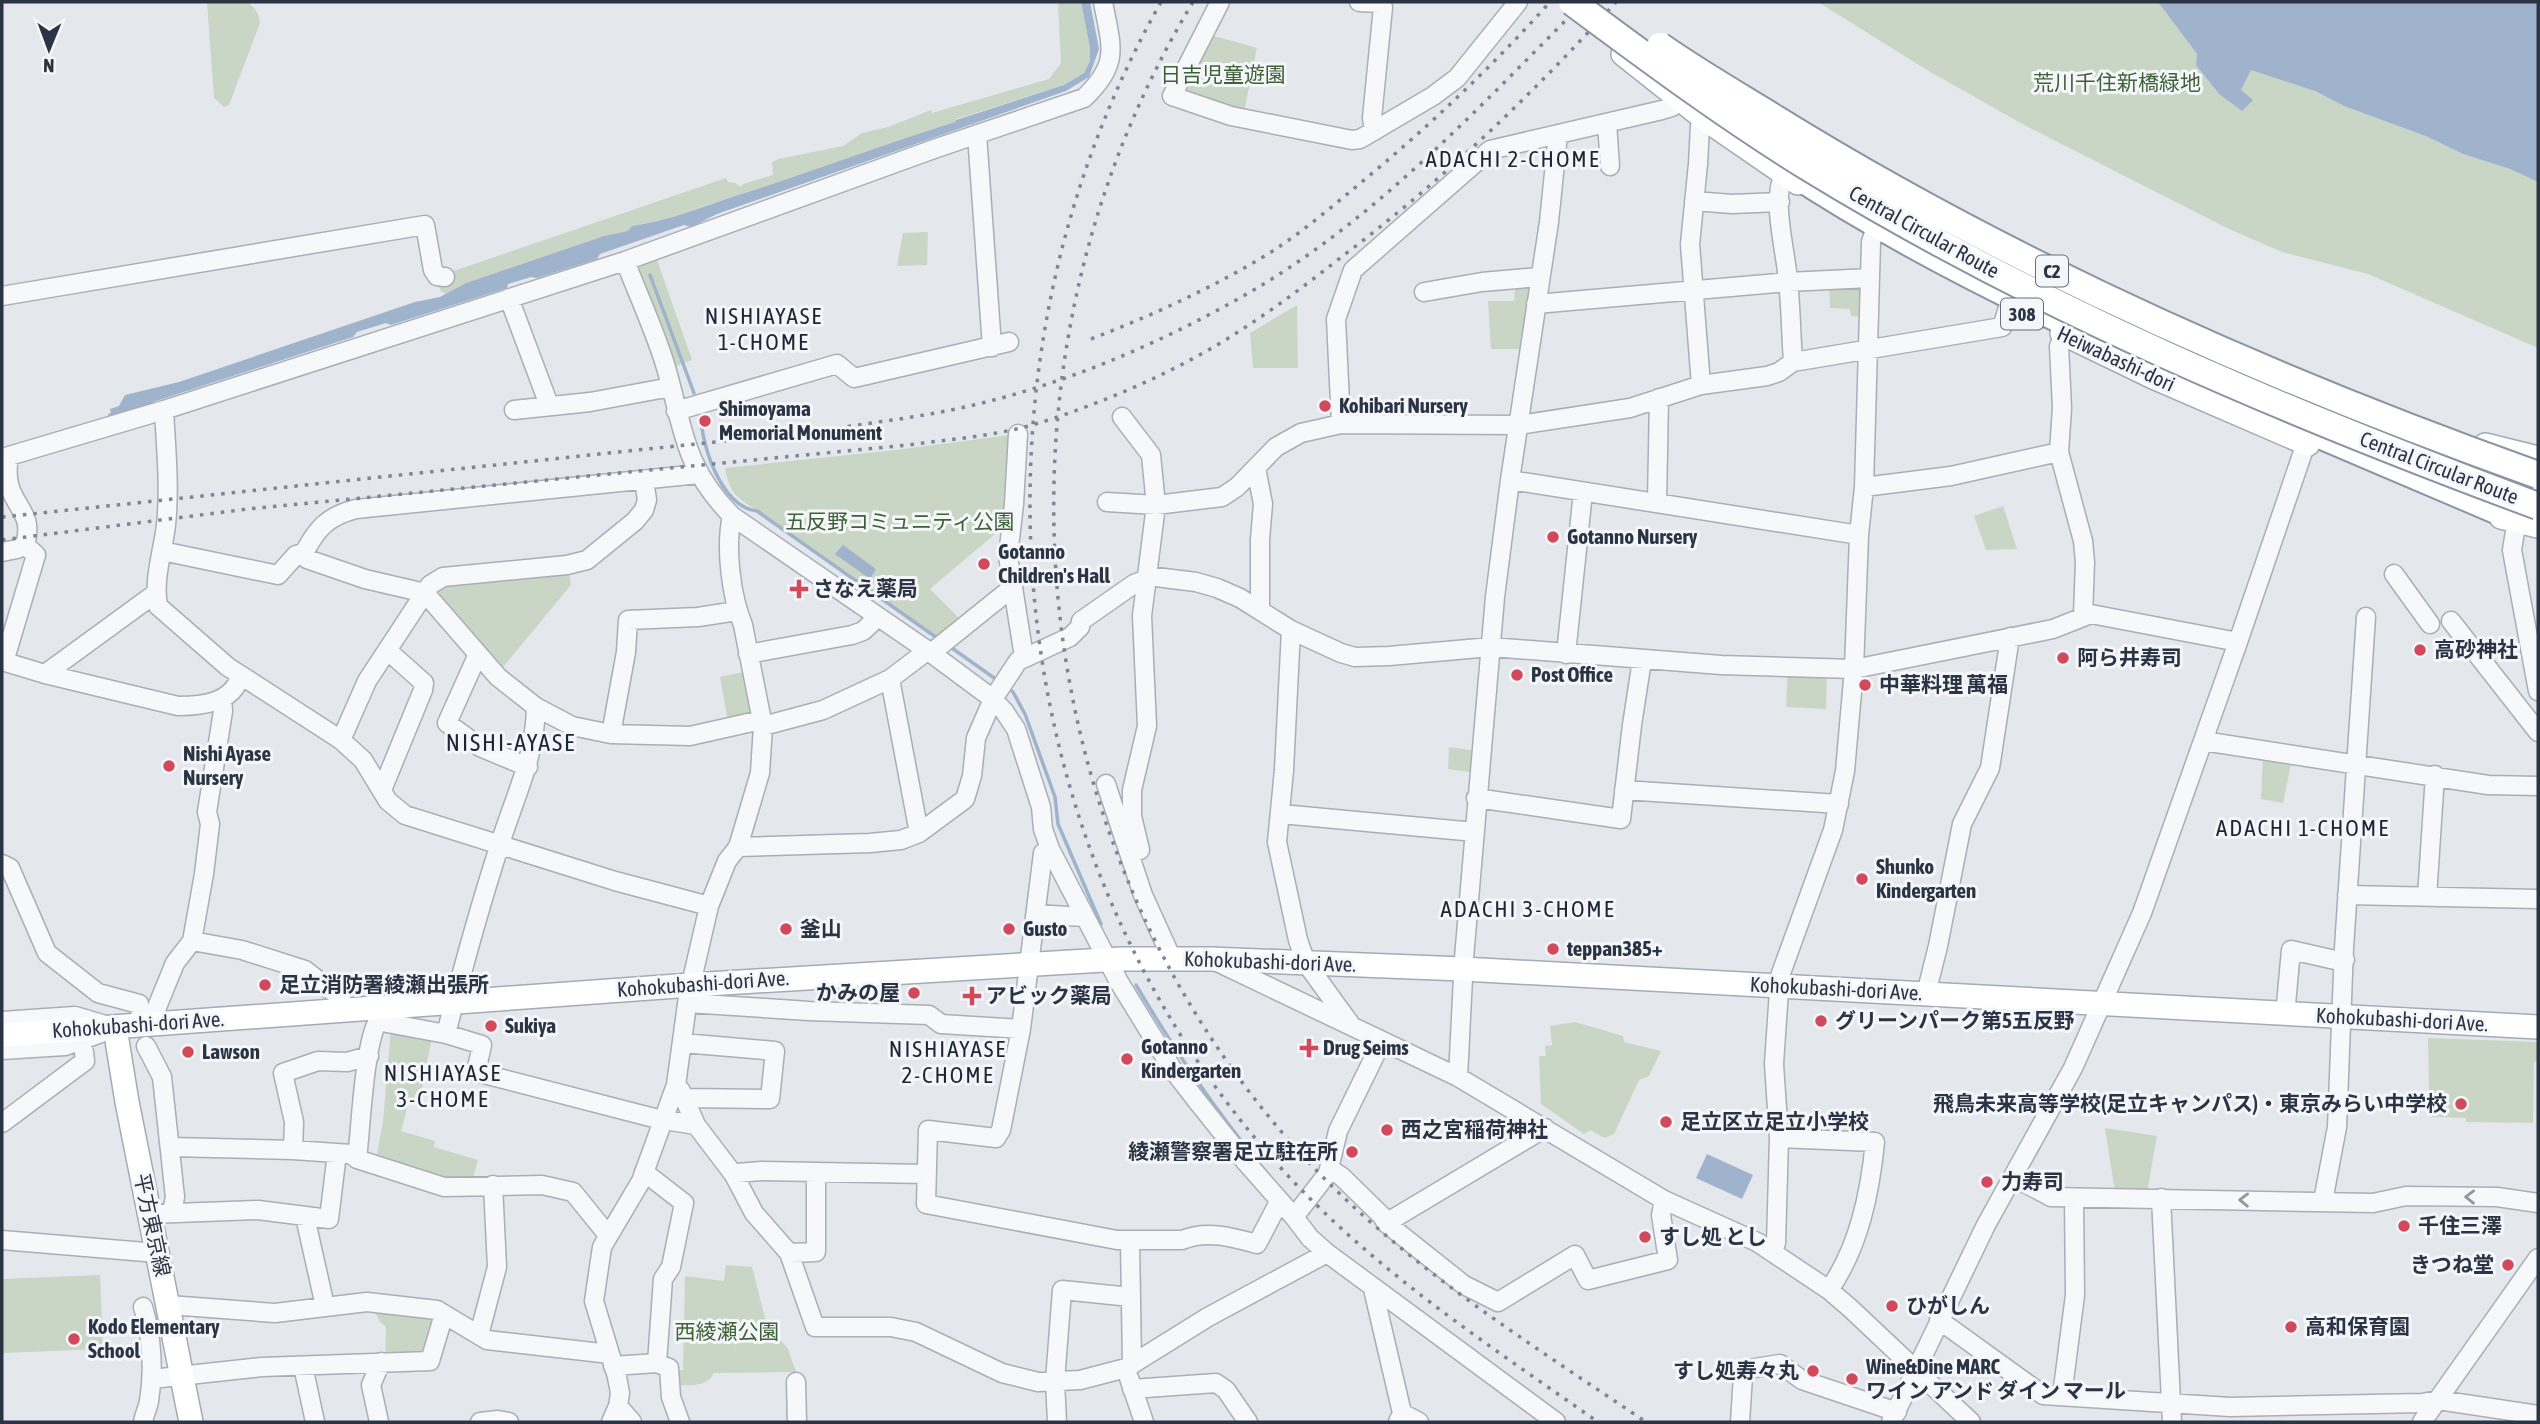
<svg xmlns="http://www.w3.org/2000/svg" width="2540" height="1424" viewBox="0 0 2540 1424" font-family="'Asap Condensed','Noto Sans JP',sans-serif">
  <rect width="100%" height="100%" fill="#e4e7ec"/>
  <!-- green -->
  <path fill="#c9d6c5" d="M207,2H248C255,9 259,12 260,23L229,105L224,107L214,98Z
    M1058,2H1081L1090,48V61L1084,73L1064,85L956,119L955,122C881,145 809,173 735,196C701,206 668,221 632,226L629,231L604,236L466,283L447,294L442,292L438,286L439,280L445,274L726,178L728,182L735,183L741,187L743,184L773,175L772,162L779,159L843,146L862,133L888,127L931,110L932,113L1049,79L1061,63Z
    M1818,2H2158L2197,54L2196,65L2219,94L2241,90L2250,69L2315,91L2344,106L2428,137L2463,154L2510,169L2538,182V348L2368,274L2282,252L2229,229L2026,126L1927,70Z
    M1211,35L1257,48L1244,112L1190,94L1186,86Z
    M928,232L927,265L897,266L903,233Z
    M656,257L692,360L671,368L632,264Z
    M1538,278L1530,349H1491L1488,301H1514L1516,280Z
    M1867,281V317L1851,316L1850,309L1830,308L1829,282Z
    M1297,305L1298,368H1253L1250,333Z
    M1017,434L1009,522L930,589L964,623L942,641L757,510C735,497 730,493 725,468L896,450Z
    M2003,506L2017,549L1986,550L1974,516Z
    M568,567L571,585L498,673L430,590L444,579Z
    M1788,669L1827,671L1826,709L1786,707Z
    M744,672L752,717L728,722L720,677Z
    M1449,747L1477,751L1476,773L1448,769Z
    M2263,757L2291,764L2283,803L2261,799Z
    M1575,1022L1623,1036L1624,1042L1661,1051L1649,1076L1639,1080L1614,1134L1605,1138L1590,1130L1584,1134L1541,1104L1539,1056H1546L1545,1046L1552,1045L1550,1026Z
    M391,1028L432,1037L420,1098L416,1097L415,1102L409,1101L401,1131L435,1141L434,1147L478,1160L472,1181C438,1184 407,1167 377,1154L383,1122Z
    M2428,1038L2538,1042V1061L2534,1062L2533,1123L2466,1122V1118L2432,1117L2431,1092L2429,1091Z
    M2105,1128L2157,1136L2147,1193L2115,1192Z
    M726,1265L752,1267L766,1322L788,1349L796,1372L714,1373C707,1388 688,1385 673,1385L671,1370H683L685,1276L724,1281Z
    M100,1275L103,1349L2,1353V1279Z
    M372,1306L435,1311L430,1360H385L386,1327L380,1322Z"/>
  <!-- water -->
  <path fill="#9fb4cc" d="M1081,2H1090L1099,49L1089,77L1066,91L717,214L691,227L684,225L600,254L597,259L537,278L531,277L508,284L507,288L391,325L386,323L357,332L353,337L153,402L154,405L109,418L108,414L111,413L110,409L119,406L125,395L179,382L415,302L440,297L466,283L604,236L628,231L632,226C668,221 701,207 735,196C809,173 881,145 955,122L956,120L1064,85L1084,73L1090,61V48Z
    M2158,2H2538V182L2510,169L2463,154L2428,137L2344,106L2315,91L2251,70L2241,90L2253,100L2242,111L2219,94L2196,65L2197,54Z
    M843,545L876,569L870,579L835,554Z
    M1707,1154L1753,1175L1742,1199L1696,1178Z"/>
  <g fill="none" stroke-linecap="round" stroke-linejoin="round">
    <!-- stream -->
    <path stroke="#9fb4cc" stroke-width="3.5" d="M650,275L694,393
      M701,410C699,441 721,508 757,511L940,640
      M949,646L997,680
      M1006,686L1013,692L1025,714L1055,797L1058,824L1101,924
      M1136,985C1176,1053 1220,1117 1271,1178"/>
    <defs>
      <path id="minor" d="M1220,2L1172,96L1231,116L1352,140L1360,139L1433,96L1457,78L1518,2
        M1359,2L1380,3L1383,7L1372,118L1374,131
        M1607,123L1610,166
        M977,134L992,347
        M1784,174C1771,201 1786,251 1788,281C1791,308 1791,335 1793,362
        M1694,201L1732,204L1780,202
        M625,261C638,294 653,327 664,361C684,426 681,464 732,516L931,653L993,699L1004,711L1016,729L1041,807L1043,829L1050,849L1119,982L1173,1070L1197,1101L1244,1160L1294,1217L1310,1238L1327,1253L1556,1422
        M1424,292L1482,282L1539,277
        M2,296L425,225L433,270L437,276L445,277
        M509,298L549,405
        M1536,304L1788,282L1870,278
        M2065,335L2059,346L2062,408L2059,452L2083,541L2085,562L2083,616
        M1701,385L1690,244L1698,164L1700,126L1705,119
        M164,410C166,448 170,487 166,525C163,551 153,579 158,606L228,667L341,740L363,760L388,801L405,815L615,881L709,906
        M514,410L590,402L671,387
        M676,411L837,364L854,378L1009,342
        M1122,417L1151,455L1156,505L1142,616L1147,726L1132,790V816L1140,850L1130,854
        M1341,424L1336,319L1353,270L1490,150L1662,110L1672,107L1680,99
        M1018,434L1014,504L1008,556L1024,657
        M1256,468L1263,504L1260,539V610
        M699,474L356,509C328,516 317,528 304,553L307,559L365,579L425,593L498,677L536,707L572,726L611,734L690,736L761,720
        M1510,480L1859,535
        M1864,487L1951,476L2059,452
        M1107,502L1156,505L1222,497L1237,487L1276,447L1301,433L1341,424L1519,425L1630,408L1701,385L1767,376L1779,372L1793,362L2002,327L2008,308
        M1657,503L1659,398
        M2517,519L2512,550L2538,691
        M162,551L278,575L296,555L304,553
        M2,552L17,549L25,545C37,504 0,507 9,456L164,410L625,261L934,149L1084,98C1121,63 1111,46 1103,2
        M2394,574L2430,624
        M1148,576L1196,582L1217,588L1240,598L1291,630L1341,653L1355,657L1389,656L1491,647L1721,665L1854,669L2053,629L2091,614L2238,642
        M2451,621L2538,732
        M1291,630L1284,770L1277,842L1298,940L1306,963L1351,1025
        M931,653L1013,587
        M478,654L447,723L480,747L528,767
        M748,654L852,635L863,631L878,617
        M1566,654L1583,492
        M2,661L45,674L178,706C202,706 233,703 240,676
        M4,662L36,555L25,545
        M45,674L156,593
        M890,679L919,833
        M763,726L823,710L890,679L927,651
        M611,734L626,652L628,620L698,617L737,611
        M341,740L367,681L430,585L443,577L567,565L587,560L635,521L644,510L647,500L644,480
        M2203,741L2488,785L2538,786
        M1106,784L1143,895L1172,959
        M382,790L423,690L424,683L387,650
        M1624,790L1839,804
        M1476,798L1621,819L1632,725L1642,660
        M1281,814L1475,832
        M738,847L870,843L901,840L919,833L965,799L972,776L976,738L993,699L1018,661L1070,637L1080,627L1081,621L1134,584L1147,579
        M1050,849L1043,853L1021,1029L1001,1130L996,1138L928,1130L926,1204L1117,1240H1182C1207,1230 1232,1237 1257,1244L1279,1202
        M2,864L10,868L47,953L98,993L139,1004L143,1026
        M2347,895L2538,899
        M2427,897L2435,775
        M1036,914L1084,917
        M192,941L242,950L305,970L341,998L342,1010
        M1215,961L1458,1077L1664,1200L1757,1242L1829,1290L1850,1308L1971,1422
        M1926,994L1938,946L1962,824L1990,768L2010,637
        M688,1003L809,1011L929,1015L941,1024L1021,1029
        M155,1012L175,963L192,941L204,874L210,824L207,812L223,711L222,699
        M2285,1015L2291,950L2335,960H2345
        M379,1019L387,1023L446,1034L482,1045L476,1072L658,1119L696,1125
        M2,1021L75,1016L102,1024
        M446,1034C462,971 479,909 499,847C514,798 535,759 536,707
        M683,1043L775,1051L770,1099L685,1098
        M146,1046L162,1077L175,1197L172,1212
        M2,1050L65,1046L101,1033
        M1458,1077L1464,958L1495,597L1510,480L1549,222L1558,134
        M676,1085L681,1091L696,1125L734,1175L754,1213L789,1253L815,1327H891L916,1332L1002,1373L1038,1382L1080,1380L1126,1368L1208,1317L1327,1253
        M2,1123L85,1061L84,1052
        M1779,1138L1875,1142C1870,1193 1859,1247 1829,1290
        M170,1147L293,1150L351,1154L357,1159L444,1187L542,1185L573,1192L607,1234
        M293,1150L294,1122L283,1073L318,1061L347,1062L369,1056
        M357,1159C361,1127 364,1042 379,1019L378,1007
        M1330,1169L1341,1176L1382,1216L1386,1223L1464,1285L1498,1302L1575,1255L1588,1280L1668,1260L1661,1215L1664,1200
        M2017,1171L2019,1180L2051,1197L2373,1203L2406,1196L2497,1197L2538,1203
        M644,1172L684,1203L671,1267L663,1279L657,1363
        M734,1175L737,1173L761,1171L926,1174
        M2161,1198L2172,1422
        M2323,1201L2337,1127L2344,948L2366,617
        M150,1214L258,1210L329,1219L337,1153
        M305,1217L325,1306
        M1294,1217L1328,1173L1338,1131L1382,1041
        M1386,1223L1545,1128
        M2,1240L157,1253
        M1130,1240L1132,1365
        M1773,1252L1776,1243L1779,1138L1774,1064L1780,976L1833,830L1845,771L1854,669L1859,535L1864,487L1871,242L1874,233
        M789,1253L816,1252V1172
        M1373,1289L1402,1413L1398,1422
        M169,1305L275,1313L367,1302L437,1310L487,1340L610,1354
        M1939,1320L2043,1395L2230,1407L2422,1403L2438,1400L2538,1415
        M479,1335L497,1267L493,1185
        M303,1366L315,1422
        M613,1366L657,1363L669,1368L671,1397L680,1422
        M1129,1378L1144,1422
        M152,1379L262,1367L430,1361L444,1314
        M796,1382L797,1422
        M1132,1389L1216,1383L1226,1390L1248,1422
        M2062,1396L2075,1295L2074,1198
        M618,1406L632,1422
        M1402,1413L1419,1422
        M143,1422C144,1415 148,1408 149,1401C154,1371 152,1336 143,1307
        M379,1422L371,1385L381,1362
        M480,1422L498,1420L509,1422
        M611,1422L618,1406L620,1393L617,1377L594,1301L602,1247L641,1181L676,1085L688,997L709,906L727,861L738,847L760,773L763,726L743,625C731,596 725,547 732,516
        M1057,1422L1055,1381L1062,1290L1131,1297
        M1740,1422L1743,1376L1748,1369L1780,1364L1802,1380L1897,1412
        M1891,1422L1986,1225L2073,1068L2142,913L2238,642L2306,443
        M2422,1422L2538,1258"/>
      <path id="major" d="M1623,54L1705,119L1798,183
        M2062,333L2153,377L2308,444
        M2485,445L2538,458
        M2501,517L2538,526
        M115,1028L127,1102L191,1422
        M2,1035L691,985L1121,959H1210L1463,969L2538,1027"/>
      <path id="highway" d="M1787,169C1884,233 1987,286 2091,334
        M2287,421L2517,519
        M2453,460L2538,491"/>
    </defs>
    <!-- minor casing -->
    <use href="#minor" stroke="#a9aeb7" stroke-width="21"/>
    <!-- major casing -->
    <use href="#major" stroke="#a3abb8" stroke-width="26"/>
    <!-- highway casing -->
    <use href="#highway" stroke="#8b94a3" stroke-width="30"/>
    <!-- minor -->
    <use href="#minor" stroke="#f7f8fa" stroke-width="18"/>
    <!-- major -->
    <use href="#major" stroke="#fff" stroke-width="23"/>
    <!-- highway -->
    <use href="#highway" stroke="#fff" stroke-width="26"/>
    <!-- rail -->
    <path stroke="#7d8696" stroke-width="3.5" stroke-dasharray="3.5 7" stroke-linecap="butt" d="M1161,2C952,372 994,849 1280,1167C1372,1269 1487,1344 1598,1422
      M1193,2C970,371 1017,859 1318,1172C1415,1272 1532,1345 1646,1422
      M1091,339C1153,315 1212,288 1268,254C1300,234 1329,209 1357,186C1426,129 1490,69 1550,2
      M2,517C185,498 369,478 553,459C650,448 748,440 845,427C885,421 925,416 965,407C1063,385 1157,345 1245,295C1375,221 1479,107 1584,2
      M2,540L248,509L908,445C952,439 996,436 1039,423C1106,402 1182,369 1241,330C1277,307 1311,281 1344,255C1443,180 1533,94 1616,2"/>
    <defs>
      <path id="highway-bridge" d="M1572,2C1650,60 1728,118 1811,169C2040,309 2287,413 2538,506
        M1660,46C1697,72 1737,95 1776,119C2015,267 2274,381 2538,475"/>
    </defs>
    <!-- highway-bridge casing -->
    <use href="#highway-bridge" stroke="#8b94a3" stroke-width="30" stroke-linecap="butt"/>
    <!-- highway-bridge -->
    <use href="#highway-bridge" stroke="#fff" stroke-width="26"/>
  </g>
  <!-- one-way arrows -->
  <defs><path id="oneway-chevron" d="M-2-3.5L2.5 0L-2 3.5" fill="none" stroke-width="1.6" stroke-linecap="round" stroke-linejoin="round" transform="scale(1.75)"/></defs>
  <g stroke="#9196a0">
    <use href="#oneway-chevron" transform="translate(2470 1197) rotate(-179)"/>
    <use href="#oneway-chevron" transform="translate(2244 1200) rotate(-179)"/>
  </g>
  <!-- markers -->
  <g fill="#d1495b" stroke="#f4f6f9" stroke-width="2.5">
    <circle cx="1325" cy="406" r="7"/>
    <circle cx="705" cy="421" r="7"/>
    <circle cx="1553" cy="537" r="7"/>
    <circle cx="984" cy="564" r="7"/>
    <path d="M795.5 578.5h7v7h7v7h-7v7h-7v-7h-7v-7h7z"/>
    <circle cx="2420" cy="650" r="7"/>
    <circle cx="2063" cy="658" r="7"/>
    <circle cx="1517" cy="675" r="7"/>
    <circle cx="1865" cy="685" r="7"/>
    <circle cx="169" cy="766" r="7"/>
    <circle cx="1862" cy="879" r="7"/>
    <circle cx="786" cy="929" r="7"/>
    <circle cx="1009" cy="929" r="7"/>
    <circle cx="1553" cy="949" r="7"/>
    <circle cx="265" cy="985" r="7"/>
    <circle cx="914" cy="993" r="7"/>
    <path d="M968.5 985.5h7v7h7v7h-7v7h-7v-7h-7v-7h7z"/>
    <circle cx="1821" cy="1021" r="7"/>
    <circle cx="491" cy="1026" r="7"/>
    <path d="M1305.5 1037.5h7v7h7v7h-7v7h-7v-7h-7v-7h7z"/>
    <circle cx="188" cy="1052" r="7"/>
    <circle cx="1127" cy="1059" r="7"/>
    <circle cx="2461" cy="1104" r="7"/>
    <circle cx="1666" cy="1122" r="7"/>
    <circle cx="1387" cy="1130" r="7"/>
    <circle cx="1352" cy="1152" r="7"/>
    <circle cx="1987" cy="1182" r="7"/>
    <circle cx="2404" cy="1226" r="7"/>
    <circle cx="1645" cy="1237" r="7"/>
    <circle cx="2508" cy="1265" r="7"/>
    <circle cx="1892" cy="1306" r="7"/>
    <circle cx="2291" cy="1327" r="7"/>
    <circle cx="74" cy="1339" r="7"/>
    <circle cx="1813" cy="1371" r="7"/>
    <circle cx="1852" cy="1379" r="7"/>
  </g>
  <g text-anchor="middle" stroke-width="6" stroke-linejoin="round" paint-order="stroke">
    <!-- shield labels -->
    <g fill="#f4f6f9" stroke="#676e7b" stroke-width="2">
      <rect x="2036" y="255.5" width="32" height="31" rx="5"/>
      <rect x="2001" y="298.5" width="42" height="31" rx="5"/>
    </g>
    <g font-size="19" font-weight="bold" fill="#2b3445">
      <text x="2052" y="278">C2</text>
      <text x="2022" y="321">308</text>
    </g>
    <!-- park labels -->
    <g font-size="21" fill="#3f6138" stroke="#f4f6f9">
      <text x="1223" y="82">日吉児童遊園</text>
      <text x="2117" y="90">荒川千住新橋緑地</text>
      <text x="900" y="529">五反野コミュニティ公園</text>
      <text x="727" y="1339">西綾瀬公園</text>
    </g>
    <!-- street labels -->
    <g font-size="21" fill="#2b3445" stroke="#f4f6f9">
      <text transform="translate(1924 232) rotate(29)" y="7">Central Circular Route</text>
      <text transform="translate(2116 359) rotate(25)" y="7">Heiwabashi-dori</text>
      <text transform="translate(2439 468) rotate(21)" y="7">Central Circular Route</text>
      <text transform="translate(1270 962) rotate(2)" y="7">Kohokubashi-dori Ave.</text>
      <text transform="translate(703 984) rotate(-4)" y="7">Kohokubashi-dori Ave.</text>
      <text transform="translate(1836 989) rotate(3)" y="7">Kohokubashi-dori Ave.</text>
      <text transform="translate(2402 1020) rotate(3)" y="7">Kohokubashi-dori Ave.</text>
      <text transform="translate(138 1025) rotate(-4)" y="7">Kohokubashi-dori Ave.</text>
      <text transform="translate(152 1225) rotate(78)" y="7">平方東京線</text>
    </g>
    <!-- poi labels -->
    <g font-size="21" font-weight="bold" fill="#2b3445" stroke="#f4f6f9" text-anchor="start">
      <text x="1339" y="413">Kohibari Nursery</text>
      <text x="719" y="416">Shimoyama<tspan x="719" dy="24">Memorial Monument</tspan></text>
      <text x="1567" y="544">Gotanno Nursery</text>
      <text x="998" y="559">Gotanno<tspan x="998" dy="24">Children's Hall</tspan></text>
      <text x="813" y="596">さなえ薬局</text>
      <text x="2434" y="657">高砂神社</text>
      <text x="2077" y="665">阿ら井寿司</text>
      <text x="1531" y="682">Post Office</text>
      <text x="1879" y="692">中華料理 萬福</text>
      <text x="183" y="761">Nishi Ayase<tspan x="183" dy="24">Nursery</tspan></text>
      <text x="1876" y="874">Shunko<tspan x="1876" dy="24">Kindergarten</tspan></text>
      <text x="800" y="936">釜山</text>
      <text x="1023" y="936">Gusto</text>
      <text x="1567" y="956">teppan385+</text>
      <text x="279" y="992">足立消防署綾瀬出張所</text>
      <text x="900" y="1000" text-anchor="end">かみの屋</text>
      <text x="986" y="1003">アビック薬局</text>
      <text x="1835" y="1028">グリーンパーク第5五反野</text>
      <text x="505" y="1033">Sukiya</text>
      <text x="1141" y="1054">Gotanno<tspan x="1141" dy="24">Kindergarten</tspan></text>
      <text x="1323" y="1055">Drug Seims</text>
      <text x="202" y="1059">Lawson</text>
      <text x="2447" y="1111" text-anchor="end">飛鳥未来高等学校(足立キャンパス)・東京みらい中学校</text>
      <text x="1680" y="1129">足立区立足立小学校</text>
      <text x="1401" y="1137">西之宮稲荷神社</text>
      <text x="1338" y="1159" text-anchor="end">綾瀬警察署足立駐在所</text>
      <text x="2001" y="1189">力寿司</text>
      <text x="2418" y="1233">千住三澤</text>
      <text x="1659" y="1244">すし処 とし</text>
      <text x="2494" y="1272" text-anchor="end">きつね堂</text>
      <text x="1906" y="1313">ひがしん</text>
      <text x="88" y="1334">Kodo Elementary<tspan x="88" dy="24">School</tspan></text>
      <text x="2305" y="1334">高和保育園</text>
      <text x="1866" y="1374">Wine&amp;Dine MARC<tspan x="1866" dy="24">ワイン アンド ダイン マール</tspan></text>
      <text x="1799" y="1378" text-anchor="end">すし処寿々丸</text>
    </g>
    <!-- neighbourhood labels -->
    <g font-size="23" letter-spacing="2" fill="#1d2536" stroke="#f4f6f9">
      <text x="1513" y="167">ADACHI 2-CHOME</text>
      <text x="764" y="324">NISHIAYASE<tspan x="764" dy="26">1-CHOME</tspan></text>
      <text x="2303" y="836">ADACHI 1-CHOME</text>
      <text x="1528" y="917">ADACHI 3-CHOME</text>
      <text x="948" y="1057">NISHIAYASE<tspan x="948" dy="26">2-CHOME</tspan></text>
      <text x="443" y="1081">NISHIAYASE<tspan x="443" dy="26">3-CHOME</tspan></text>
    </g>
    <!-- quarter labels -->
    <g font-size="24" letter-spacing="2" fill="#1d2536" stroke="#f4f6f9">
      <text x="511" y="751">NISHI-AYASE</text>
    </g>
  </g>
  <!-- border -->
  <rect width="2540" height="1424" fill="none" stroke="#2b3445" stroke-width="7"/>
  <!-- north arrow -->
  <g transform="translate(49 49) rotate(181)" stroke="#f4f6f9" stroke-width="5" paint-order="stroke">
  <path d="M0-5L12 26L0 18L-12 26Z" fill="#2b3445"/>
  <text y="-10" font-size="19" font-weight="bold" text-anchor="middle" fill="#2b3445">N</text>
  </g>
</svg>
